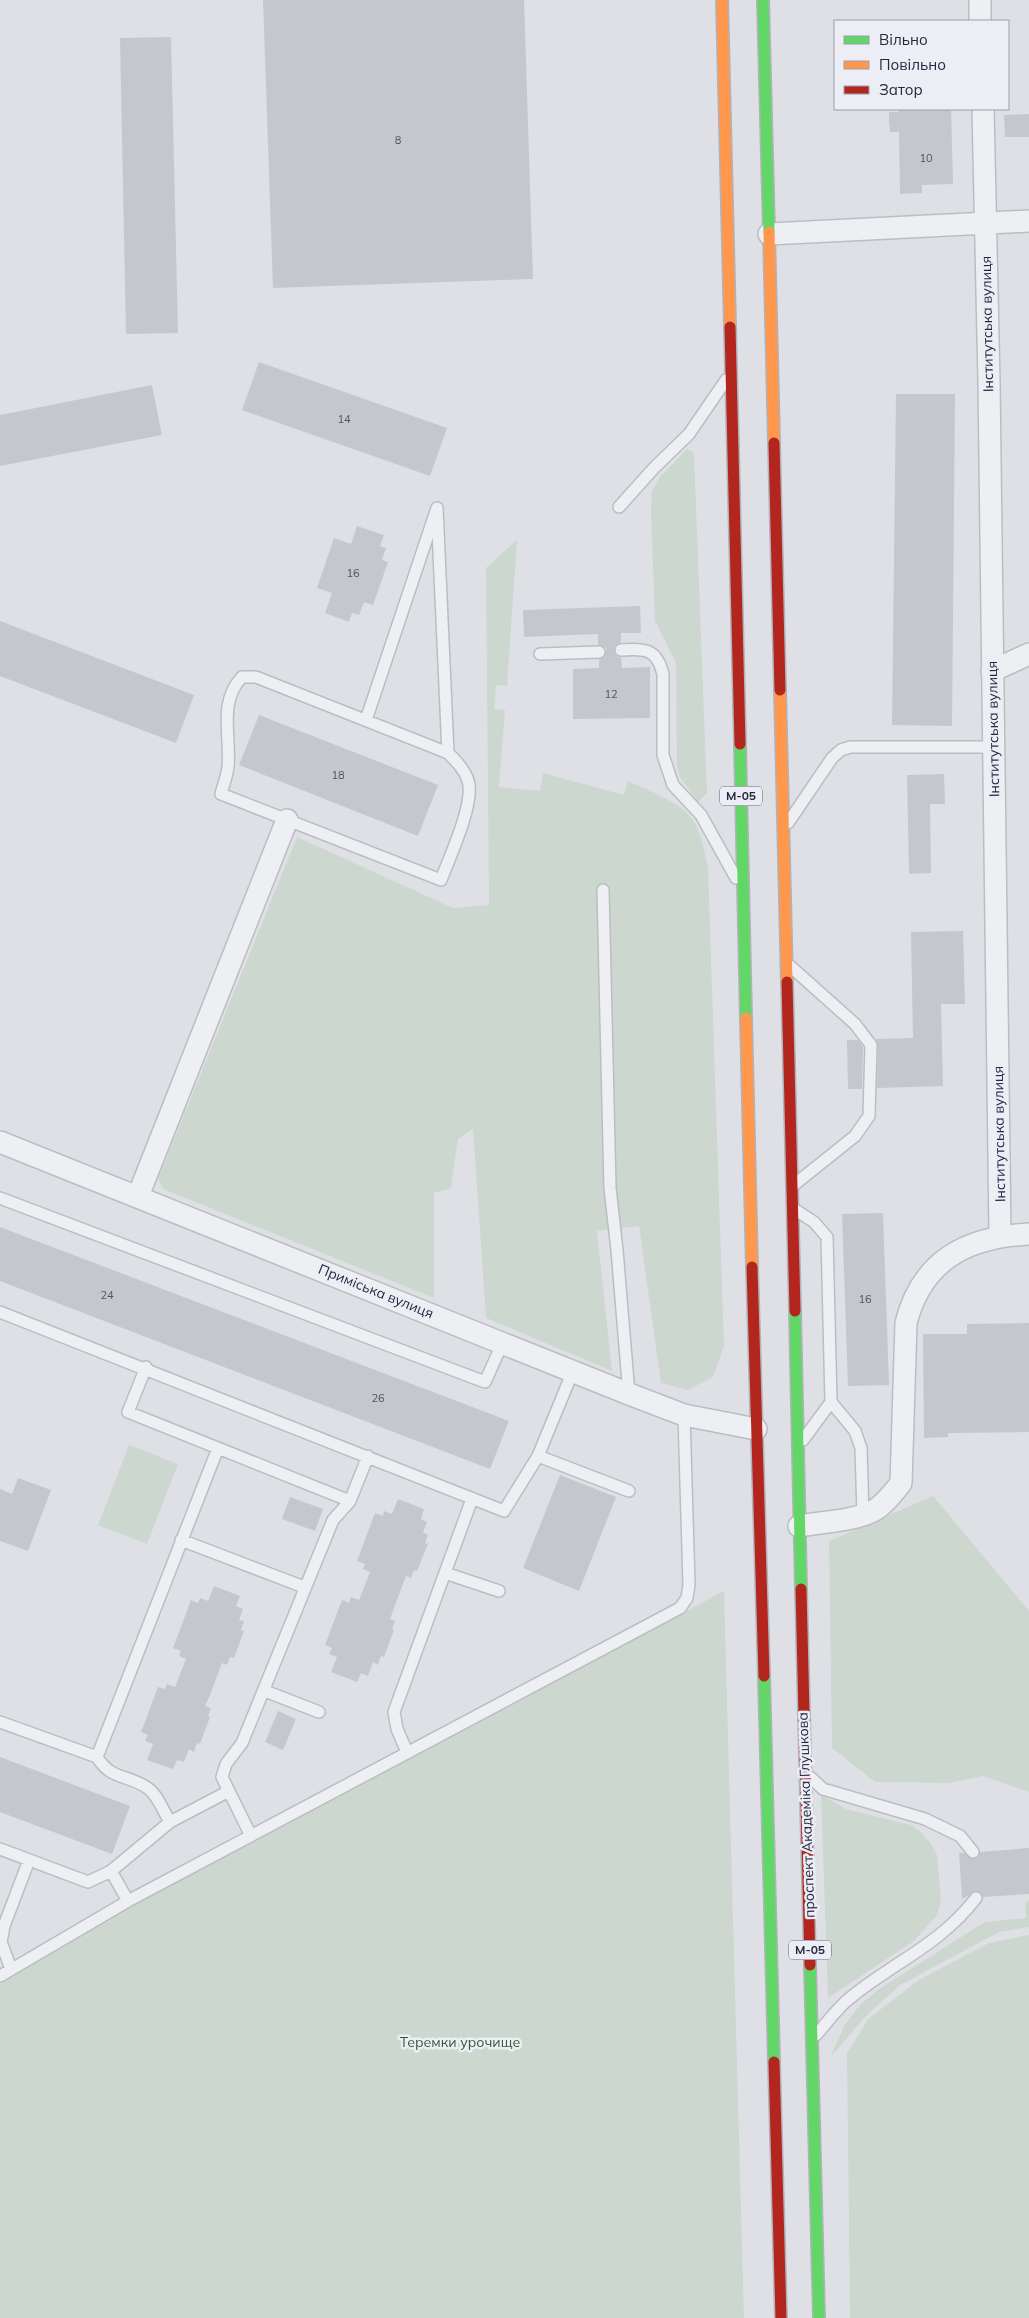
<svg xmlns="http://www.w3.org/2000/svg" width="1029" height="2318" viewBox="0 0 1029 2318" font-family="Mulish,sans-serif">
  <rect width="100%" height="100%" fill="#dfe0e5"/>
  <!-- green -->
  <path fill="#ccd8cf" d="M687,449L694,453L707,793L698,802L680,777L677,766L676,663L655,621L651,511L652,491L660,477Z
    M517,540L507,686L496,685L494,709L505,710L499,787L540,791L543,773L624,795L628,781C643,788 676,801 687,813C701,827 704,849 708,868L724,1346L713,1377L688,1390L661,1383L639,1226L597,1231L612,1371L486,1318L473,1129L458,1139L451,1188L434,1193V1298L163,1189L158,1179L297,837L453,908L489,905L486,568Z
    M129,1445L178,1464L147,1544L98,1525Z
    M933,1496L1029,1611V1792L983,1776L949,1783L875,1782L832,1748L829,1541Z
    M724,1591L744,2318H0V1984L81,1931Z
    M821,1795L846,1809L911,1825L921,1832L931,1844L937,1855L941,1900L937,1915L914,1941L828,1998Z
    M1029,1901V1927L999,1932L900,1985L865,2017L830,2058L845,2024L860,2005L879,1989L985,1922L1026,1918L1025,1902Z
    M1029,1935V2318H850L847,2053L868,2019L919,1980L989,1943Z"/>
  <!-- building -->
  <path fill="#c6c7cd" d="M263,0H524L533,279L273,288Z
    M171,37L178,333L126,334L120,38Z
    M898,109H951L953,184L922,185V193L900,194L899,132H890L889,122V112H899Z
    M1029,114V137H1005L1004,115Z
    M259,362L447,428L430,476L242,410Z
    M152,385L162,435L0,466V415Z
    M896,394H955L952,726L892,725Z
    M357,526L384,535L380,546L386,548L382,560L388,562L373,605L364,602L359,615L352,613L349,622L325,613L332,593L317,588L334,538L351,544Z
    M640,606L641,633H621V642L615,646L614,651L617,656L621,657L622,668L650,667V718L573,719V669L599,668V660L605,656L606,648L598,645V634L524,637L523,610Z
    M0,621L194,695L176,743L0,676Z
    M259,715L438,785L418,836L239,765Z
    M944,774L945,804H930L931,873L909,874L907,775Z
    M963,931L965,1004H941L943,1086L877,1088L878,1045L876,1039L913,1038L911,932Z
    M847,1040H858L863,1047L862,1089H848Z
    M883,1213L889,1385L848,1386L842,1214Z
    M0,1227L509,1421L490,1469L0,1281Z
    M1029,1323V1432L948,1433V1437L924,1438L923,1334H967V1324Z
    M560,1475L616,1497L579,1591L523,1568Z
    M18,1478L51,1490L28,1551L0,1541V1489L12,1494Z
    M290,1497L323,1509L315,1531L282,1519Z
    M398,1499L424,1509L421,1519L427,1522L423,1532L428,1535L425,1543L428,1544L417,1571L414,1570L411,1578L406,1576L394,1608L390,1619L395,1621L392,1629L394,1630L384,1657L381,1656L378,1665L373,1662L368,1676L361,1673L357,1682L331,1672L337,1657L329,1654L332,1648L325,1645L342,1600L349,1603L351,1597L359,1600L370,1572L363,1569L365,1564L357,1561L375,1513L383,1516L384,1511L392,1514Z
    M214,1586L240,1596L236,1606L243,1609L239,1620L244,1621L241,1630L244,1631L234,1658L230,1657L227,1665L222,1663L210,1695L205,1706L211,1708L208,1716L210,1717L200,1744L197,1743L194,1752L189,1749L184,1762L177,1760L173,1769L147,1760L153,1744L145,1741L148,1735L141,1732L158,1687L165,1689L167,1684L175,1687L186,1659L179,1656L181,1651L173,1648L191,1600L198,1603L200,1598L208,1601Z
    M278,1711L296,1719L283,1750L265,1742Z
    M0,1757L130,1806L112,1854L0,1812Z
    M1029,1848V1894L983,1897L981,1893L977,1891L962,1899L959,1853H964L974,1859L978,1857L980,1852Z"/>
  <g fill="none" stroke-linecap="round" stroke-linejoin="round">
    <defs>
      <path id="lane" d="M619,507L654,468L689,434L726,380
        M621,650C645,648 657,649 663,674V755L673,785L701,815L736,878
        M540,654L599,652
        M242,677H256L448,753C457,762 467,772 469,785C472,809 450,856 441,880L221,794C223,786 227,776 228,767C231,736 218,702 242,677Z
        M366,720L437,508L448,753
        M788,823L832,758L841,750L850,747H993
        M603,890L610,1188L617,1250L629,1394
        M790,966L855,1024L871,1045L869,1116L855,1136L795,1184
        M0,1198L485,1382L503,1342
        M794,1209L814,1222L827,1237L831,1402L803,1440
        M0,1312L504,1511L538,1456L573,1371
        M146,1367L128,1412L350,1501
        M831,1402L855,1431L861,1448L863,1515
        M538,1456L629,1491
        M181,1540L304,1587
        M445,1573L499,1591
        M265,1691L319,1712
        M0,1722L97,1757C111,1780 126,1774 146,1787C157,1793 163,1811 170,1822L229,1791
        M407,1752L397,1729L394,1712L472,1499
        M97,1757L218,1448
        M810,1777L823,1789L925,1819L960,1836L973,1852
        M251,1836L222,1777L226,1764L242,1743L333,1520L350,1501L368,1456
        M0,1849L88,1882L111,1871L128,1901
        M111,1871L170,1822
        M11,1969L1,1942L4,1926L29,1860
        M0,1976L128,1901L680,1608L687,1598L689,1585L684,1415
        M816,2035C827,2023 837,2008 850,1998C894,1962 940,1945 976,1898"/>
      <path id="street" d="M980,0V21
        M983,109L989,382L1000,1235
        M769,234L1029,221
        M992,671L1029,654
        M0,1142L629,1394L684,1415L756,1429
        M138,1196L287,820
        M799,1526C821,1522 854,1521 873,1511C884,1505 893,1493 901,1483L906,1323C922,1260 967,1237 1029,1234"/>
      <path id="fast" d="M763,0L769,232
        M740,744L746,1018
        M795,1311L801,1589
        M764,1676L774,2062
        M810,1965L819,2318"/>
      <path id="slow" d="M722,0L730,327
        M769,232L774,443
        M780,690L787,982
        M746,1018L752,1267"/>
      <path id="jam" d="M730,327L740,744
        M774,443L780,690
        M787,982L795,1311
        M752,1267L764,1676
        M801,1589L810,1965
        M774,2062L781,2318"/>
    </defs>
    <!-- lane casing -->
    <use href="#lane" stroke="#bcbdc3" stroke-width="14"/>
    <!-- street casing -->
    <use href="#street" stroke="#bcbdc3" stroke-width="24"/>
    <!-- fast casing -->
    <use href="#fast" stroke="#b1b3ba" stroke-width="14"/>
    <!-- slow casing -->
    <use href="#slow" stroke="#b1b3ba" stroke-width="14"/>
    <!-- jam casing -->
    <use href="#jam" stroke="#b1b3ba" stroke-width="14"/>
    <!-- lane -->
    <use href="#lane" stroke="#eeeff2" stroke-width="11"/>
    <!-- street -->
    <use href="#street" stroke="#eeeff2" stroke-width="21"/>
    <!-- fast -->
    <use href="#fast" stroke="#63d668" stroke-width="11"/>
    <!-- slow -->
    <use href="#slow" stroke="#ff974d" stroke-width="11"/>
    <!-- jam -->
    <use href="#jam" stroke="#b3261e" stroke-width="11"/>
  </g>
  <g text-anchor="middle" stroke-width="5" stroke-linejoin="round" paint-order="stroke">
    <!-- number labels -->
    <g font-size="11" fill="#4f5264">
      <text x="398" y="144">8</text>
      <text x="926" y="162">10</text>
      <text x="344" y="423">14</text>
      <text x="353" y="577">16</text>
      <text x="611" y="698">12</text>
      <text x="338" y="779">18</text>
      <text x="107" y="1299">24</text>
      <text x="865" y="1303">16</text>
      <text x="378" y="1402">26</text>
    </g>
    <!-- shield labels -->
    <g fill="#ecedf5" stroke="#616376" stroke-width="1">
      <rect x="720" y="786.5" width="42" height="19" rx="4"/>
      <rect x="789" y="1940.5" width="42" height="19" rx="4"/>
    </g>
    <g font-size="12" font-weight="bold" fill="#25283f">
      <text x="741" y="800">М-05</text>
      <text x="810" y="1954">М-05</text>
    </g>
    <!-- street labels -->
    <g font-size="14" fill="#25283f" stroke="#ecedf5">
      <text transform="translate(987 324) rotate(-91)" y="5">Інститутська вулиця</text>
      <text transform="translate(993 729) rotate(-91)" y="5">Інститутська вулиця</text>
      <text transform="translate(999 1134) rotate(-91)" y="5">Інститутська вулиця</text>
      <text transform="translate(376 1291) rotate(22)" y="5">Приміська вулиця</text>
      <text transform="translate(806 1815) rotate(-92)" y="5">проспект Академіка Глушкова</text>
    </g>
    <!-- park labels -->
    <g font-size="14" fill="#315c34" stroke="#ecedf5">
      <text x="460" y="2047">Теремки урочище</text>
    </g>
  </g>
  <!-- legend -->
  <rect x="834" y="20" width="175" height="90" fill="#ecedf5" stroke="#9c9eac"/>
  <rect x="844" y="36" width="25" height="8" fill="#63d668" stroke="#9c9eac"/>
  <text x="879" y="45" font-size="15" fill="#25283f">Вільно</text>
  <rect x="844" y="61" width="25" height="8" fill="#ff974d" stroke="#9c9eac"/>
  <text x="879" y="70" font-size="15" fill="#25283f">Повільно</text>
  <rect x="844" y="86" width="25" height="8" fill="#b3261e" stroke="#9c9eac"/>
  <text x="879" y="95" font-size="15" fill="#25283f">Затор</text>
</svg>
